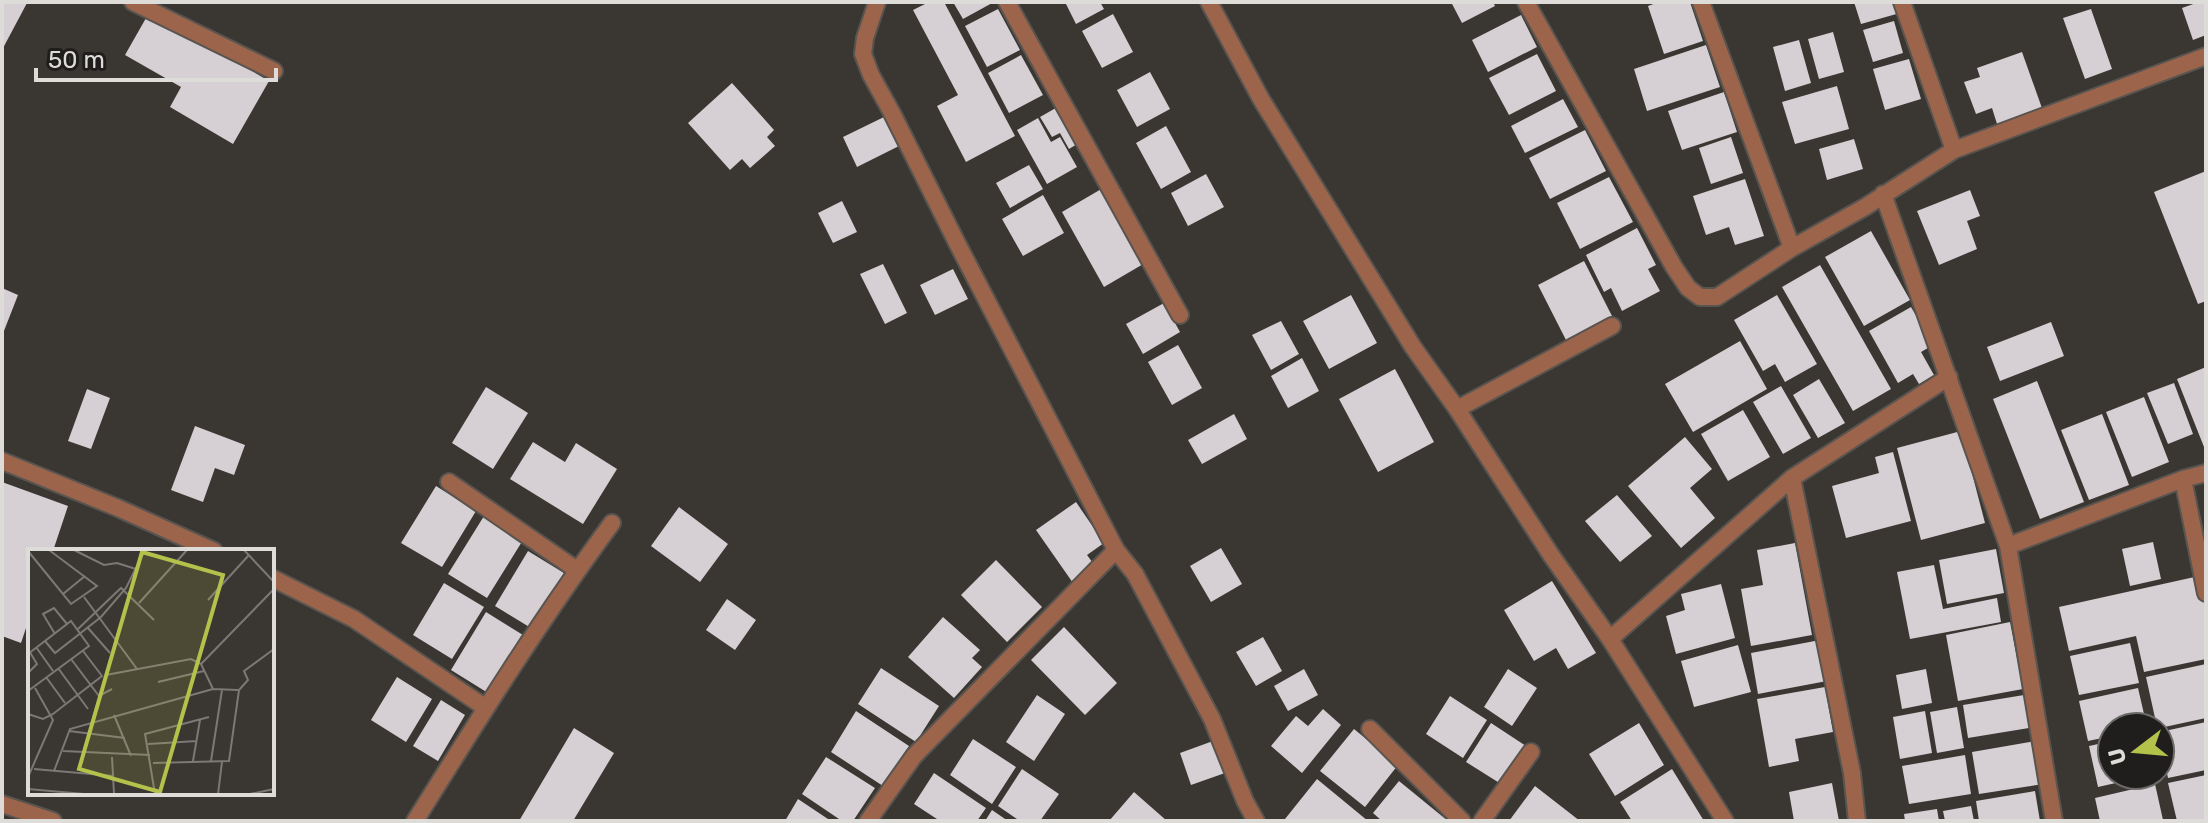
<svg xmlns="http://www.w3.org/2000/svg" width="2208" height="823" viewBox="0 0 2208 823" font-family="Rubik,sans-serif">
  <rect width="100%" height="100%" fill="#3a3632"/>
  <!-- building -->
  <path fill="#d6cfd3" d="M2,2L27,3L2,50Z
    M929,2H944L1015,136L966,162L937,106L958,95L913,10Z
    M953,2H994L963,19Z
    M1065,2H1100L1104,9L1076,24Z
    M1451,2H1493L1495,6L1462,23Z
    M1659,2H1690L1703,41L1664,54L1648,6Z
    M1854,2H1897L1900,13L1861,24Z
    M2199,2H2206V35L2193,40L2182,8Z
    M998,9L1020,50L987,67L965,26Z
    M2091,9L2112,69L2085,79L2063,18Z
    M150,11L269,81L233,144L170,107L181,87L125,55Z
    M1113,14L1133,52L1102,68L1082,31Z
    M1521,15L1537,47L1488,72L1472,40Z
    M1894,21L1903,53L1873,62L1863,30Z
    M1833,32L1844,72L1819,79L1808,39Z
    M1799,40L1811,83L1785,91L1773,47Z
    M1706,45L1720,87L1647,111L1634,69Z
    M2022,52L2043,111L1998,127L1992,108L1976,114L1964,82L1980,77L1977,68Z
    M1537,54L1556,91L1509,115L1489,78Z
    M1021,55L1043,95L1009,113L988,73Z
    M1909,59L1921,99L1885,110L1873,69Z
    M1150,72L1170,109L1137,127L1117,90Z
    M732,83L774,130L767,137L775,146L750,168L742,159L730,170L688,123Z
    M1837,86L1849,129L1795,144L1782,102Z
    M1724,92L1737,132L1682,150L1668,111Z
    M1563,99L1578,127L1525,153L1511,126Z
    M1061,105L1082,141L1069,149L1060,133L1052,137L1040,117Z
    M886,116L901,145L857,167L843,137Z
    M1038,118L1051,142L1060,137L1077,167L1047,184L1017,130Z
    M1166,126L1191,172L1161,189L1136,143Z
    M1585,130L1606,171L1550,199L1529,158Z
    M1731,137L1743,173L1711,184L1699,148Z
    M1854,139L1863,169L1827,180L1819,149Z
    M1029,165L1043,189L1010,208L996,183Z
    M2206,171V301L2198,304L2154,192Z
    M1206,174L1224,207L1188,226L1171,193Z
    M1609,177L1633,222L1580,249L1557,203Z
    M1745,179L1764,236L1735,245L1729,227L1706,235L1693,196Z
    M1103,188L1145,263L1104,287L1062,212Z
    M1970,190L1980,216L1967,221L1977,249L1939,265L1917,211Z
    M1043,195L1064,233L1023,256L1002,219Z
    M842,201L857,232L833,243L818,213Z
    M1637,228L1656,265L1648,269L1660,291L1622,311L1611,288L1604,292L1586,255Z
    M1871,231L1910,300L1864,326L1825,257Z
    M1584,261L1612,316L1566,340L1538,285Z
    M883,264L907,313L885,324L860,274Z
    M1820,265L1891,389L1853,411L1782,287Z
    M953,269L968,299L935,315L920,285Z
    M2,288L18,295L2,336Z
    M1351,295L1377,343L1329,369L1303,321Z
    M1777,295L1817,364L1785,382L1775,364L1763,371L1734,320Z
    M1164,303L1180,332L1143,354L1126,324Z
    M1911,307L1933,345L1921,352L1934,375L1919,384L1913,374L1898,383L1869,331Z
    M1281,321L1299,354L1271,370L1252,335Z
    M2051,322L2064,356L2000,381L1987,347Z
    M1740,341L1767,389L1693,432L1665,384Z
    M1178,345L1202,388L1172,405L1148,362Z
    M1302,358L1319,391L1288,408L1271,376Z
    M2206,367V452L2177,379Z
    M1395,369L1434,442L1378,472L1339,399Z
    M1819,379L1845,423L1818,438L1793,395Z
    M2037,381L2084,502L2040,519L1993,399Z
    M2174,383L2193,434L2168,444L2147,393Z
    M1781,386L1811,438L1783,454L1753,402Z
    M486,387L528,413L493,469L452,443Z
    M87,389L110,398L91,449L68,441Z
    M2144,397L2169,462L2132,477L2106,412Z
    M1743,410L1770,457L1728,481L1701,434Z
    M1234,414L1247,439L1202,464L1188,440Z
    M2102,414L2129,485L2089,500L2061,430Z
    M195,426L245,445L234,475L215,468L203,502L171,490Z
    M1961,431L1985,523L1921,540L1897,448Z
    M1685,437L1712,469L1690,488L1715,518L1681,548L1628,486Z
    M533,442L565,462L576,443L617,469L583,524L510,479Z
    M1893,452L1911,521L1846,538L1832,486L1879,473L1875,457Z
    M2,482L68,506L53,551H30V616L21,643L2,636Z
    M436,486L476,511L442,567L401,543Z
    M1617,495L1652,536L1620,562L1585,521Z
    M1076,502L1104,543L1087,555L1096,567L1073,583L1036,530Z
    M679,507L728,544L700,582L651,546Z
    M484,516L523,540L487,598L448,574Z
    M2153,542L2161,579L2130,586L2122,549Z
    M1795,543L1812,635L1751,646L1741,589L1763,585L1757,550Z
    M1221,548L1242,584L1211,602L1190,566Z
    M1996,549L2004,593L1947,604L1939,560Z
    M528,551L564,573L531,628L495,606Z
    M996,560L1042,607L1007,642L961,595Z
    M1934,565L1943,609L1997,598L2001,622L1910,639L1897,572Z
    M2199,576L2206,606V659L2144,672L2136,636L2069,651L2059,607Z
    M1552,581L1596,653L1568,669L1556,648L1534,661L1504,610Z
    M444,583L484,607L452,659L413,635Z
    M1721,584L1735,638L1676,654L1666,616L1685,610L1681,594Z
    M727,599L756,620L735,650L706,630Z
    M486,612L523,635L488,693L451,670Z
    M943,617L980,650L972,658L982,667L954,698L908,657Z
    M2010,622L2023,689L1958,701L1946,635Z
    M1064,627L1117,683L1085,715L1031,660Z
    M1263,637L1282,671L1256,686L1236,652Z
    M1820,640L1827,681L1758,694L1751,653Z
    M2130,643L2139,683L2079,695L2070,656Z
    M1738,645L1751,692L1694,707L1681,661Z
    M2206,664V718L2160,728L2157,727L2146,677Z
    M881,668L939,706L916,742L858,704Z
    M1304,669L1318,695L1288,711L1274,686Z
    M1508,669L1537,688L1512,726L1484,707Z
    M1926,669L1932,703L1902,709L1896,675Z
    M397,677L432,699L406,742L371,720Z
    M1825,687L1833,732L1795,739L1799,761L1769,767L1757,699Z
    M2138,688L2147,727H2112V736L2088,741L2079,701Z
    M1037,695L1065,714L1034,761L1006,742Z
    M2024,695L2029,728L1968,738L1963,705Z
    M1450,696L1487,720L1463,758L1426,734Z
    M441,700L465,715L438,761L413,746Z
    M1957,707L1964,748L1937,753L1930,712Z
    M1323,709L1341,725L1302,773L1271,746L1296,716L1308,726Z
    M856,711L909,746L883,786L831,752Z
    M1925,711L1932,753L1900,759L1893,717Z
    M2206,722V770L2168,778L2160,742V732Z
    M1491,723L1526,746L1501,784L1466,762Z
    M1639,723L1664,765L1615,796L1589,754Z
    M574,728L614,753L573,821H519Z
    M1354,729L1398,765L1365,807L1320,771Z
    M973,739L1016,767L992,804L950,775Z
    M1213,741L1225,773L1191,785L1180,753Z
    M2035,741L2043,784L1979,794L1972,752Z
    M2112,741V775L2147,776L2098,787L2089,746Z
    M1965,755L1971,794L1909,804L1902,766Z
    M826,757L875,788L853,821H842L802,794Z
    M1022,769L1059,794L1040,821H1020L998,806Z
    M1672,769L1704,821H1632L1620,802Z
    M934,773L986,808L977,821H940L914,804Z
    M2206,775V821H2177L2168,783Z
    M1317,779L1368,821H1287L1285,819Z
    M1399,781L1448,821H1382L1373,813Z
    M1832,783L1839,821H1794L1789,792Z
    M2155,784L2163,820L2100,821L2095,798Z
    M1535,786L1580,821H1509Z
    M2035,791L2040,821H1979L1976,801Z
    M1134,792L1167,821H1109Z
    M798,799L831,821H785Z
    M1971,806L1974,821H1945L1943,811Z
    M1937,809L1939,821H1905L1904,814Z
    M992,810L1008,821H985Z"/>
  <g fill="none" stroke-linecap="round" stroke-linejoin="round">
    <defs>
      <path id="street" d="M133,2L274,71
        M877,2L865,38L863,54L871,75L892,113L957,243L1116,550L1135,574L1212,719L1245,801L1256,821
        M1007,2L1180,315
        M1209,2L1261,99L1413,347L1457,409L1551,555L1610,639L1725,821
        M1526,2L1674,267L1688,288L1700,297H1717L1792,248L1865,207L1954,150L2206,56
        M1701,2L1792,248
        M1902,2L1954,150
        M1883,194L2008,546L2054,821
        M1457,409L1612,326
        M2,461L118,508L214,551
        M1792,478L1852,773L1857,821
        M2183,479L2206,593
        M449,482L577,570
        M2008,546L2183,479L2206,473
        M272,578L354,619L486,708
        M1610,639L1792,478L1949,377
        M1370,729L1462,821
        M2,804L53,821
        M415,821C478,720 541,619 612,523
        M868,821L914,756L1116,550
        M1482,821L1531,752"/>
    </defs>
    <!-- street casing -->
    <use href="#street" stroke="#585450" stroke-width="20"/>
    <!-- street -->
    <use href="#street" stroke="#9c644a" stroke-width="16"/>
  </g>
  <!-- overview -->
  <g transform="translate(28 549)">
    <rect width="246" height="246" fill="#3a3632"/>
    <path fill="none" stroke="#7c7875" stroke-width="2" d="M46,1L76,16L89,14L108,20M216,1L246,33M0,2L43,55L69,37L21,1M35,45L57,27M56,48L109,120M180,51L221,6M111,54L159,1M60,79L82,104M50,80L93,39L126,71M27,85L15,65L26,59L39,75M17,92L27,104L73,68L98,39L117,1M8,98L25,122M0,100L9,115L0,124M0,105L43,72L61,97L0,142M43,110L71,147L84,140M30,119L60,160M78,126L163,110L173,115M18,128L37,154M130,133L176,122M210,141L185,140L173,115L246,40M0,165L15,170L25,165L74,127L55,102M86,166L103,207M41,182L97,189M120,195L169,192M35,202L122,206M84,208L86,245M165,212L172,171M183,212L194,141M125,214L201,212L211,141L220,131L216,122L246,100M6,220L86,227M26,222L42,180L185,140M0,228L25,171L7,139M0,240L56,245M127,245L117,185L181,168M190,245L194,213M222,245L246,240"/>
    <path fill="#b3c24b" fill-opacity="0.15" stroke="#b3c24b" stroke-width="4" d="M114,3L195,26L132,243L51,220Z"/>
    <rect width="246" height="246" fill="none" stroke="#dedcd9" stroke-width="4"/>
  </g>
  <!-- border -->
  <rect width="2208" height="823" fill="none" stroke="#dedcd9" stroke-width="8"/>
  <!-- north arrow -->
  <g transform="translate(2136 751) rotate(254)"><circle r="38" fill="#201e1c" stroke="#6c6a68" stroke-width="2"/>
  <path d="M0-6L14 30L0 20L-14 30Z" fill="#b3c24b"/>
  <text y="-12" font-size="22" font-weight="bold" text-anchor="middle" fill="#dedcd9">U</text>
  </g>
  <!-- scale -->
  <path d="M36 68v12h240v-12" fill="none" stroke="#dedcd9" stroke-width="4"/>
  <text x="48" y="68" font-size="24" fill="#dedcd9" stroke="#201e1c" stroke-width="6" paint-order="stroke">50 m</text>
</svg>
